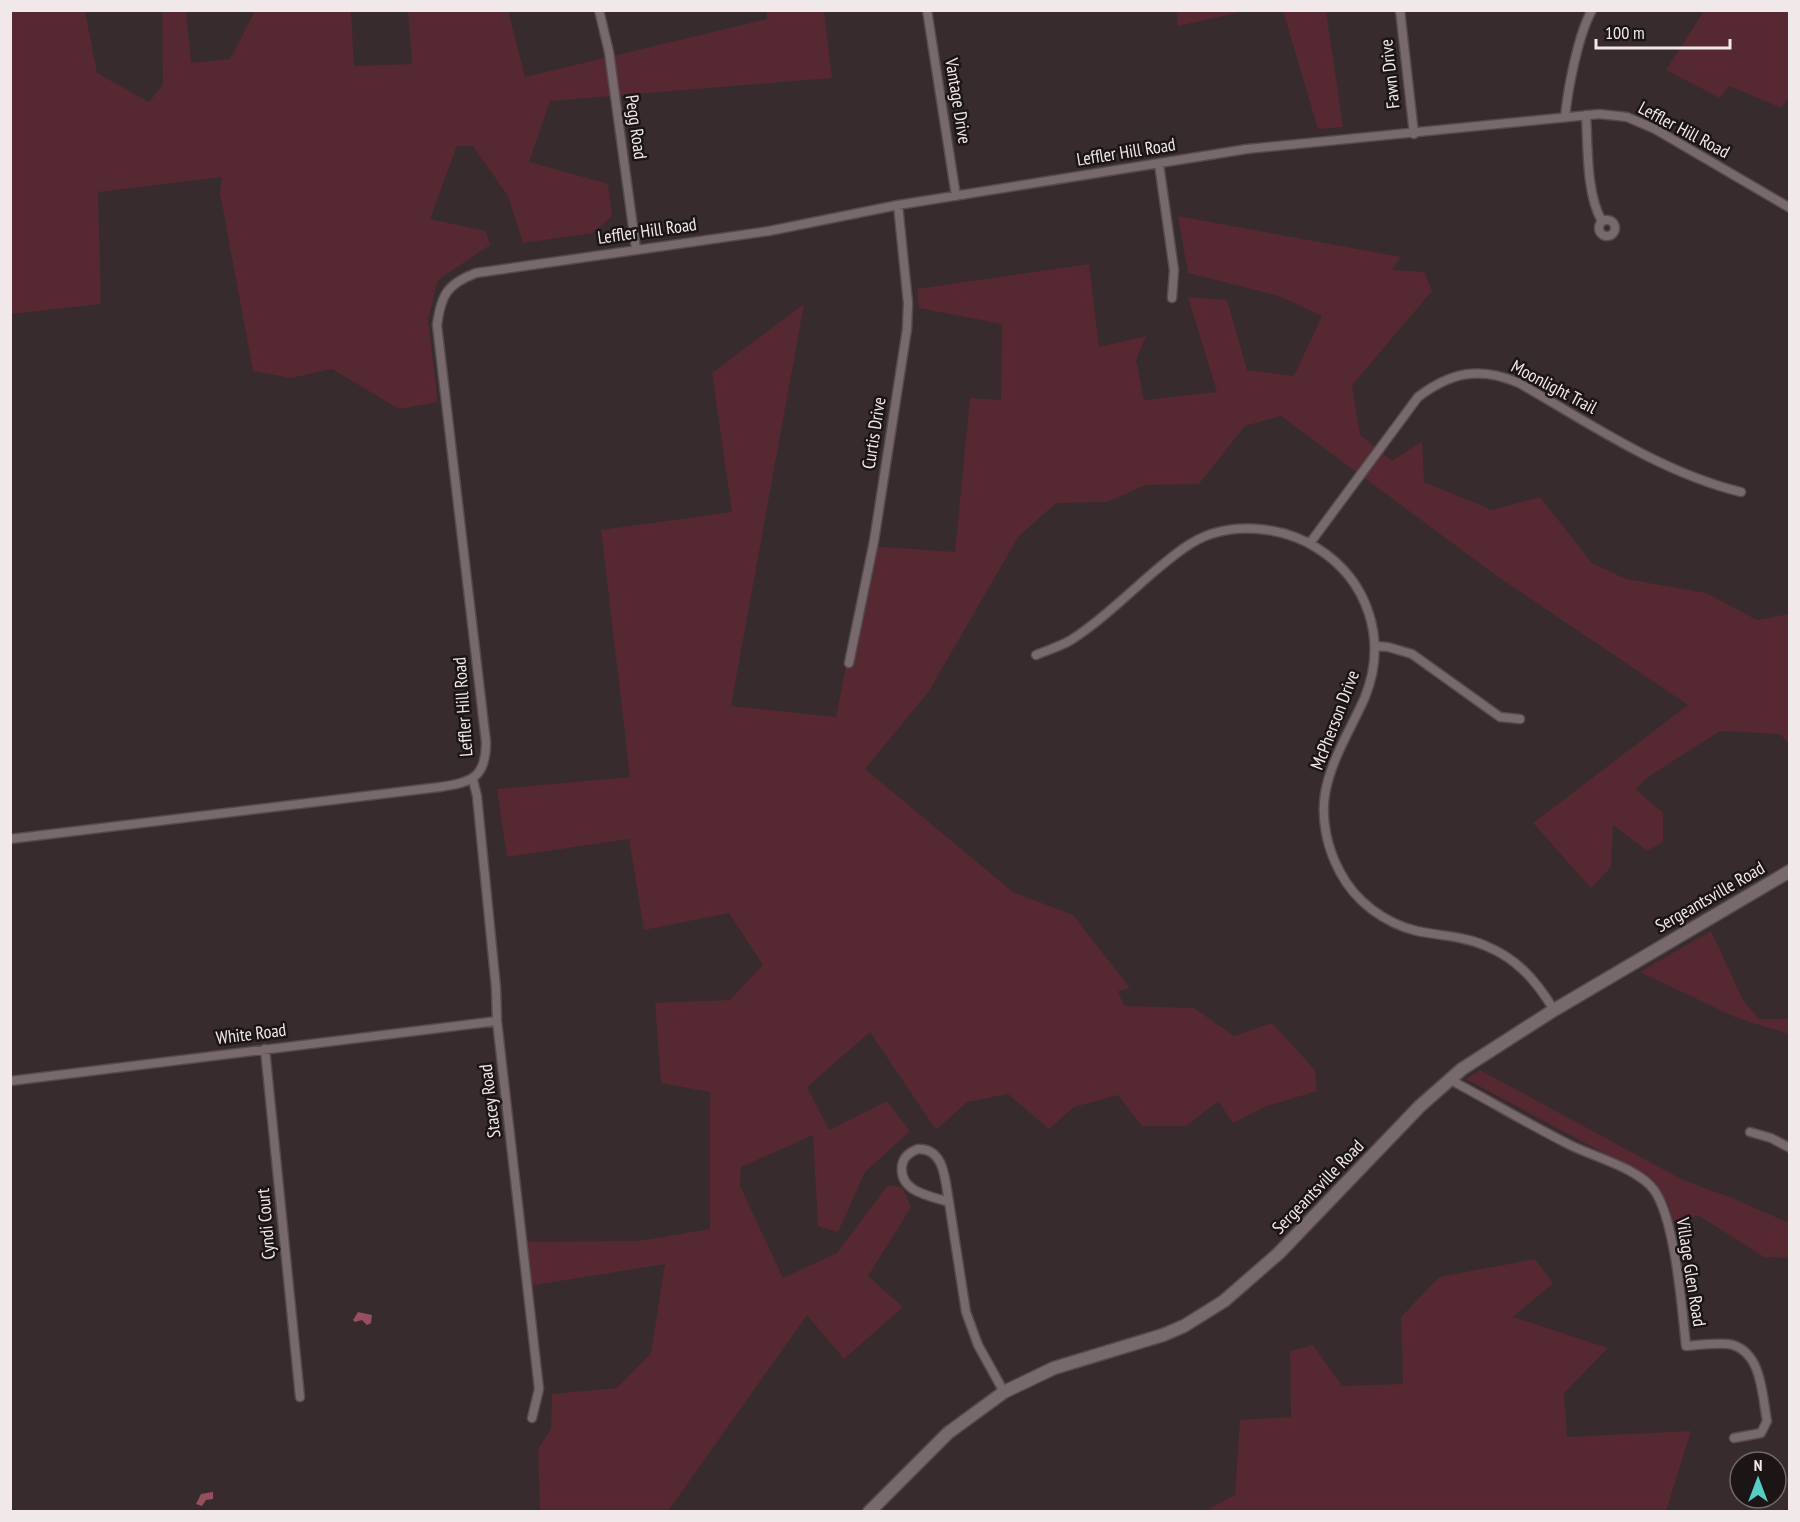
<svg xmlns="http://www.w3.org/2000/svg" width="1800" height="1522" viewBox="0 0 1800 1522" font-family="'PT Sans Narrow',sans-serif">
  <rect width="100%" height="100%" fill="#372b2d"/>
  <!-- green -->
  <path fill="#562832" d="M162,10L186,11L191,63L230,59L255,11H351L354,66L412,64L408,11H510L509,14L525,77L767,19V11H824L832,78L550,101L529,162L608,184L612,216L593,233L523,243L508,196L473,146H457L430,219L486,231L490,245L438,280L428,320L438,402L399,409L332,369L291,378L253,371L220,193L222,177L98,192L101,304L11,314L10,11H85L97,73L149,102L163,84Z
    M1176,10H1245V11L1178,26Z
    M1283,11H1326L1343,127L1318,129Z
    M1704,11H1789V97L1781,108L1729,86L1720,98L1666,70Z
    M1178,216L1401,257L1392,270L1424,272L1432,291L1352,385L1360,435L1392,461L1422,441L1424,482L1492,510L1540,497L1592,563L1626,579L1706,593L1757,620L1789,614V744L1780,734L1720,731L1645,779L1636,790L1663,813V842L1647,851L1613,825L1611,867L1591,888L1533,823L1688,705L1494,574L1281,416L1245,426L1199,484L1146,485L1107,502L1056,503L1018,537L929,691L865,769L1013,892L1073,915L1130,988L1118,991L1124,1006L1194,1008L1234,1036L1272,1023L1315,1070L1317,1091L1264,1107L1233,1123L1218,1101L1186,1126H1142L1118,1095L1074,1107L1049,1129L1008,1094L967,1102L936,1130L870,1032L807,1087L829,1130L887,1101L910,1131L865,1172L838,1232L818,1226L813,1135L741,1167L740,1186L783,1278L837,1253L888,1185L902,1187L911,1207L868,1276L903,1307L844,1359L807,1315L668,1511H540L538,1449L551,1429L552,1394L617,1388L651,1353L665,1264L523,1287L518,1242L638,1241L710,1229V1092L661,1083L655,1003L730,1000L763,965L729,913L644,930L629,839L507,857L497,789L630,777L601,530L732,512L712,373L804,304L731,706L836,717L870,546L955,552L970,398L1001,400L1002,324L919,308L917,289L1089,264L1099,347L1146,336L1136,360L1144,400L1217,392L1188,297L1227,300L1247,370L1294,376L1322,316L1279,296L1188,273Z
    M1711,931L1743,1000L1759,1019H1789V1034L1737,1018L1640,972Z
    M1480,1070L1683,1180L1732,1198L1789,1223V1258L1764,1257L1698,1215L1674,1226L1667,1201L1650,1178L1466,1079Z
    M1535,1259L1553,1283L1513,1317L1608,1348L1564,1393L1567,1437L1691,1431L1666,1511H1205L1235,1495L1240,1420L1291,1417L1290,1351L1313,1345L1342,1386L1403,1384L1401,1317L1439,1277Z"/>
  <!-- water -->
  <path fill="#964f5e" d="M358,1312L372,1315L371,1323L367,1325L362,1320L355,1322L353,1320Z
    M213,1492V1499L206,1500L202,1506L196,1504L201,1494Z"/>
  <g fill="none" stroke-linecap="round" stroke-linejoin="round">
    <defs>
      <path id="street" d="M599,10L609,52L636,249
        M927,10L956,196
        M1400,10L1414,134
        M1586,115C1588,145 1586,195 1602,221
        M1565,117C1568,88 1578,35 1592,10
        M1159,164L1174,270L1172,298
        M1599 228a8 8 0 1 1 16 0a8 8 0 1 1-16 0Z
        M1310,543L1418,397C1451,372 1480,366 1519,383C1591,424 1660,472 1741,492
        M1375,646L1388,647L1412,654L1500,717L1520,719
        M1036,655C1048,650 1061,646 1071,640C1101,621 1129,593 1156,570C1173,556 1190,541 1211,534C1245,523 1287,529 1317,548C1368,580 1388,640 1365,697C1351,729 1331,759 1325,794C1321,820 1327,848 1340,872C1355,901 1384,923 1417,931C1440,936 1464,936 1486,946C1518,959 1537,982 1554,1010
        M849,663L874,541L907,329L908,303L898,205
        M473,780L477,796L496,988L497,1021L539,1389L532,1418
        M10,839L440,787C472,782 486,778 486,742L437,325C441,295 447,284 476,273L769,231L898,205L1247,149L1599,114L1627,117L1655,129L1790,208
        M265,1049L300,1397
        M1450,1078L1458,1084C1495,1104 1532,1126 1570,1145C1594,1157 1638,1168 1654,1190C1675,1219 1682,1308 1686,1346C1699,1345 1714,1343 1728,1344C1762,1349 1762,1395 1767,1421L1761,1433L1734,1438
        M10,1081L497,1021
        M1750,1132L1771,1138L1790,1148
        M918,1149C945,1148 945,1181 949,1202C930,1196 899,1192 902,1166C903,1157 910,1152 918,1149Z
        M949,1202L966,1312L978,1345L1004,1392"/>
      <path id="secondary" d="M869,1512L948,1433L1004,1392L1054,1368L1163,1335L1184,1326L1224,1301L1279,1253L1420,1106L1462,1069L1554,1010L1790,871"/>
    </defs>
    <!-- street casing -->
    <use href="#street" stroke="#554a4c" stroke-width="11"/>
    <!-- secondary casing -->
    <use href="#secondary" stroke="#554a4c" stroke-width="15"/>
    <!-- street -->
    <use href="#street" stroke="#786a6c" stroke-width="8"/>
    <!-- secondary -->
    <use href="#secondary" stroke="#786a6c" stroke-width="12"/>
  </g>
  <g text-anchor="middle" stroke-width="5" stroke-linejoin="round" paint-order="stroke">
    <!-- street labels -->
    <g font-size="18" fill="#f1e8ea" stroke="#1b1516">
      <text transform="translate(1390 74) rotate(-96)" y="6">Fawn Drive</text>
      <text transform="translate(958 101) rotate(81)" y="6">Vantage Drive</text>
      <text transform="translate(636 127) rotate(82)" y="6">Pegg Road</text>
      <text transform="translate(1684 130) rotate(28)" y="6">Leffler Hill Road</text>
      <text transform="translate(1126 152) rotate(-9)" y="6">Leffler Hill Road</text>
      <text transform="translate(647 231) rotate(-8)" y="6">Leffler Hill Road</text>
      <text transform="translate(1554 387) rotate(28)" y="6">Moonlight Trail</text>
      <text transform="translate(874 433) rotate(-81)" y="6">Curtis Drive</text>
      <text transform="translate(463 707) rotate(-94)" y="6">Leffler Hill Road</text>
      <text transform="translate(1335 720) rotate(-69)" y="6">McPherson Drive</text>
      <text transform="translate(1710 897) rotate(-30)" y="6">Sergeantsville Road</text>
      <text transform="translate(251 1034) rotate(-7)" y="6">White Road</text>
      <text transform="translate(490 1101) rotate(-97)" y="6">Stacey Road</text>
      <text transform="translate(1318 1187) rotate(-46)" y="6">Sergeantsville Road</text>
      <text transform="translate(266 1224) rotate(-95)" y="6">Cyndi Court</text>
      <text transform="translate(1691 1272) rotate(81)" y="6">Village Glen Road</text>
    </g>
  </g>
  <!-- border -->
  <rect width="1800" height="1522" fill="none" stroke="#f1e8ea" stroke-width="24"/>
  <!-- north arrow -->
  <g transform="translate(1758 1480)"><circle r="28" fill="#1b1516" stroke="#71696b" stroke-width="1.5"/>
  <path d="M0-4.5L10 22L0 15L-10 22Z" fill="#55cec6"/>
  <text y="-9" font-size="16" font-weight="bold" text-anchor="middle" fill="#f1e8ea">N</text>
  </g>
  <!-- scale -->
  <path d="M1596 39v9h134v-9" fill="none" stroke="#f1e8ea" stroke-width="3"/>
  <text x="1605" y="39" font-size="18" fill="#f1e8ea" stroke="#1b1516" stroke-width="4.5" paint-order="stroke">100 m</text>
</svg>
